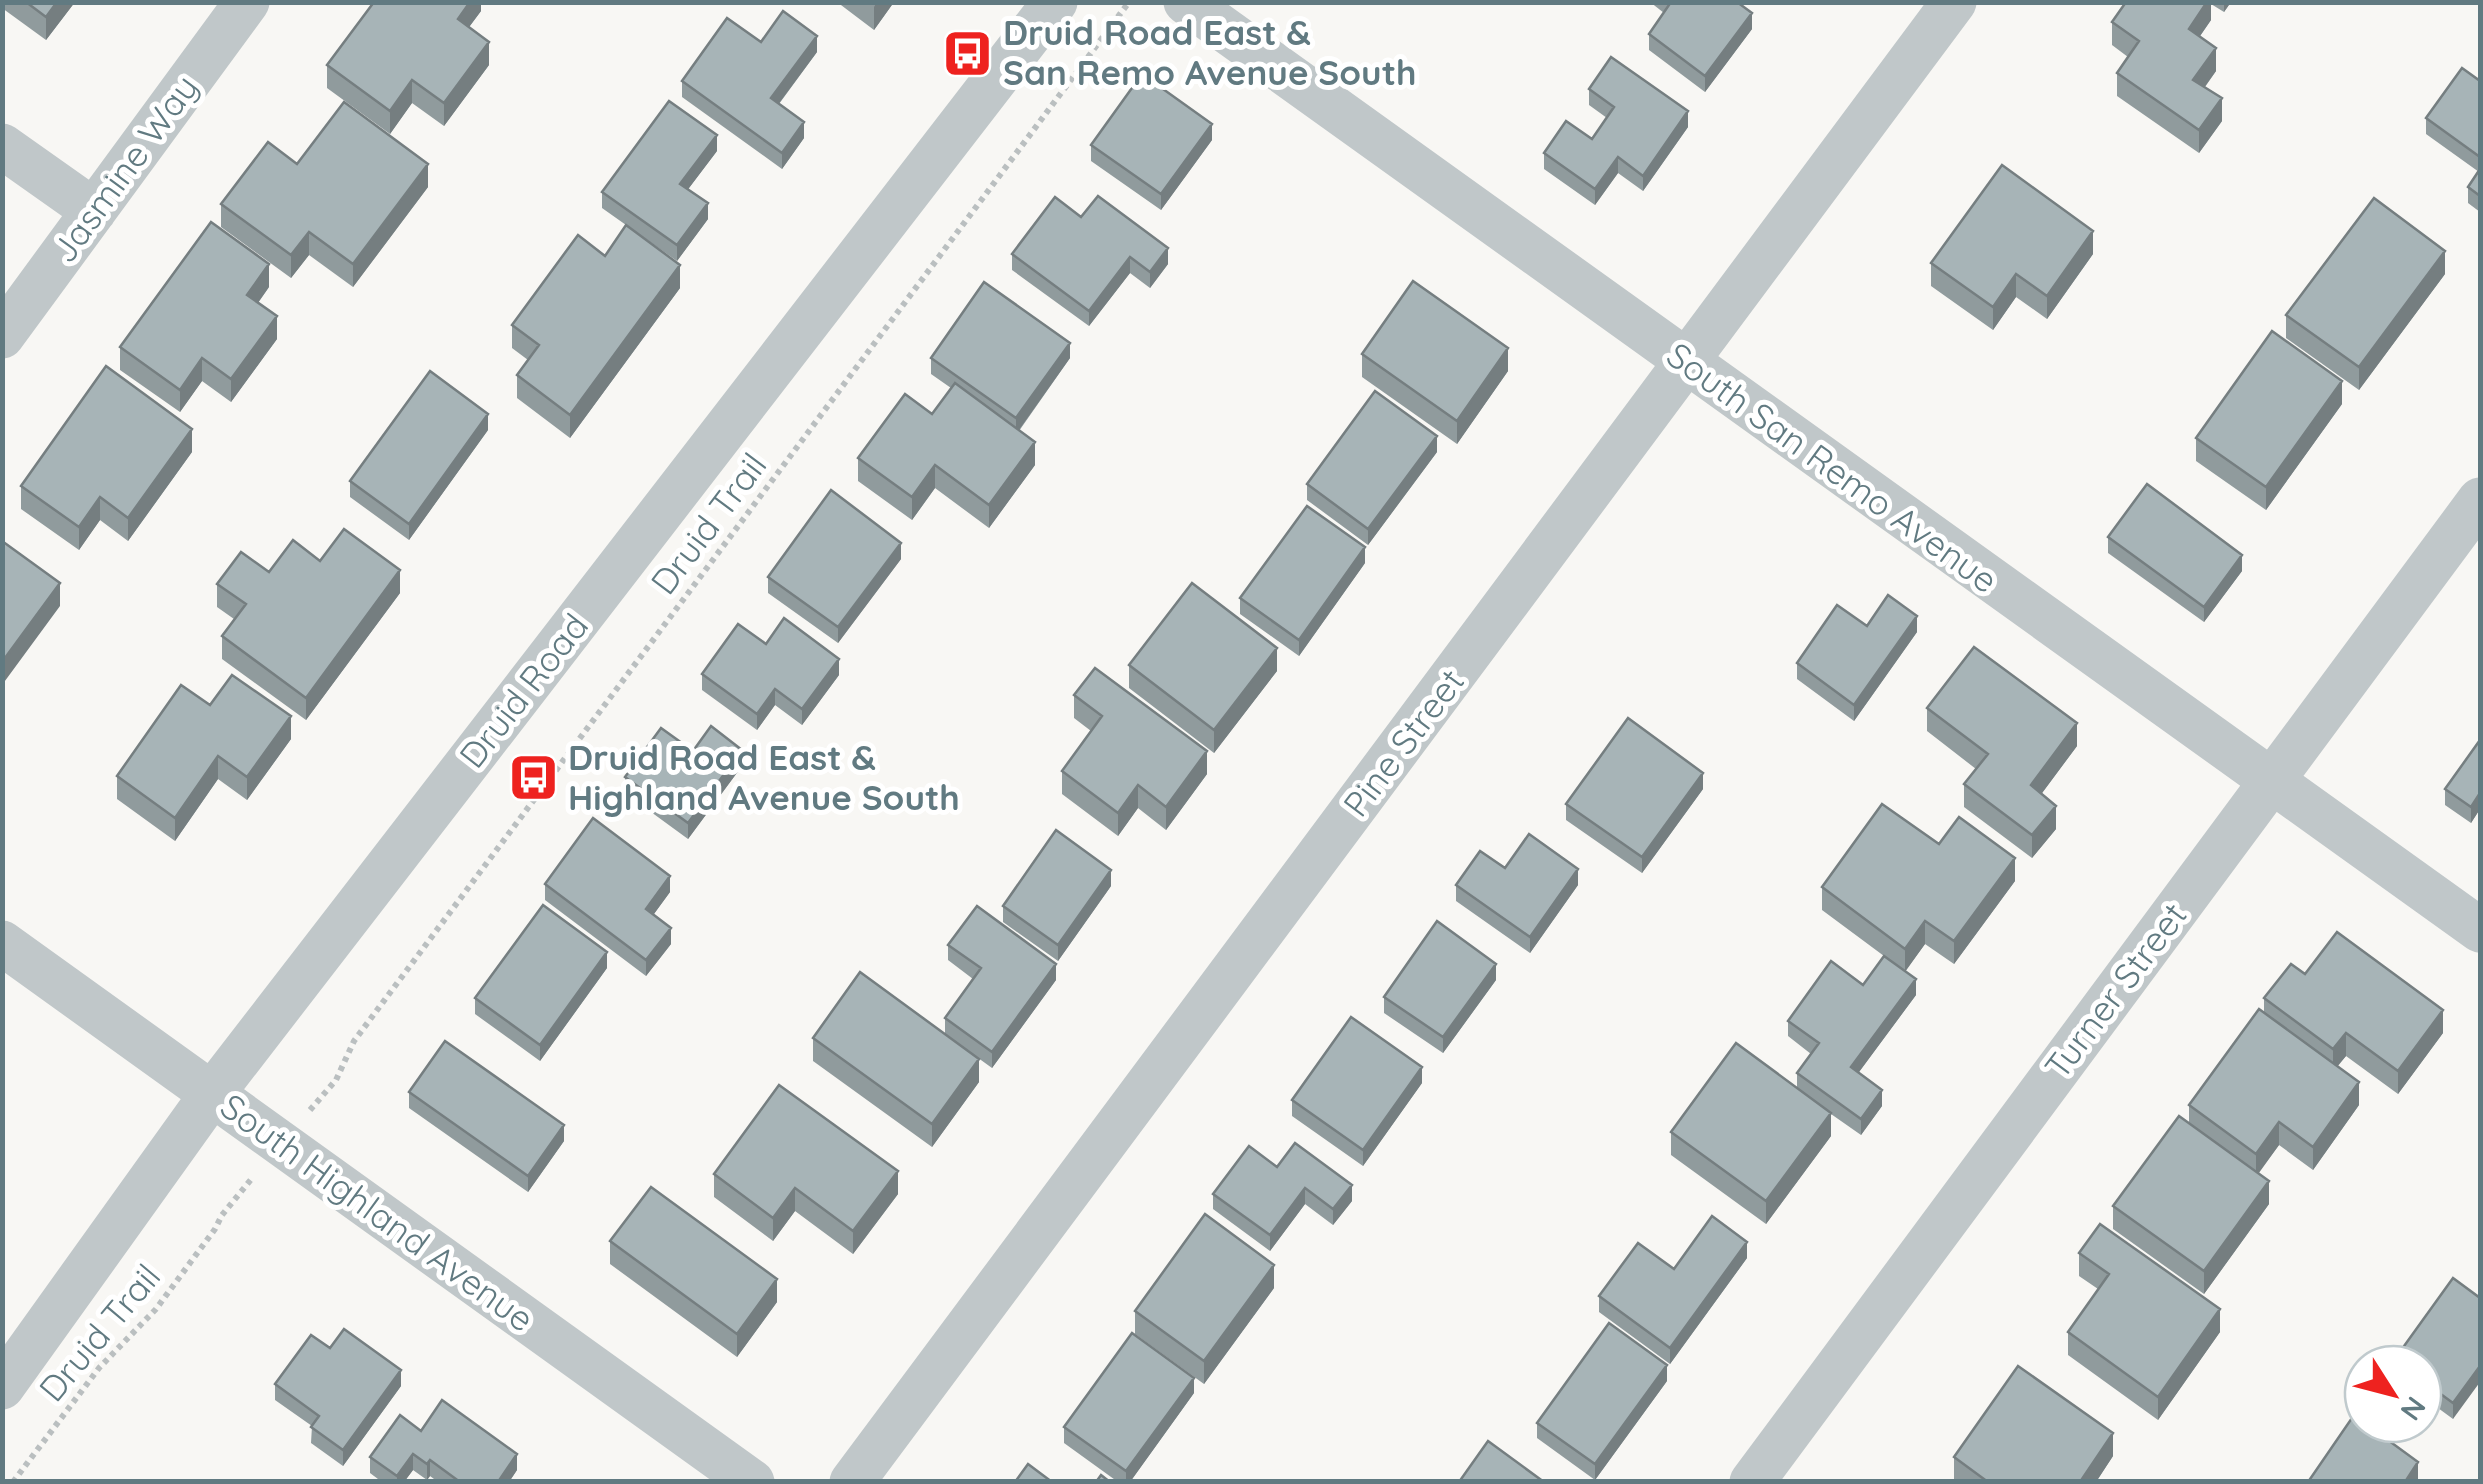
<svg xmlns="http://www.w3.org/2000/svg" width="2483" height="1484" viewBox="0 0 2483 1484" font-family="Quicksand,sans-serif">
  <rect width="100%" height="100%" fill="#f8f7f4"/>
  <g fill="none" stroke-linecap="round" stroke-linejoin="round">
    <!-- path -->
    <path stroke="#babfc0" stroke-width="6" stroke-dasharray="5 5" stroke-linecap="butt" d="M310,1110L336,1080L354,1041L1129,2
      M13,1482L99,1368L156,1309L215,1229L222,1215L253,1177"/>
    <!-- minor -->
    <path stroke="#c0c7c9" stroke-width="45" d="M1186,2L2480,930
      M2,146L94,211
      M2,336L247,2
      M2,943L752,1482
      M2,1387L212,1094L1055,2
      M852,1482L1954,2
      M1752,1482L2480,500"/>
  </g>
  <!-- wall -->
  <path fill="#909b9d" d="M2,2H75L46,40L2,8Z
    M481,2V11L469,27L489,65L444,126L412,103L390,134L327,88V65Z
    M837,2H894L874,30Z
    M1650,2H1737L1752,29L1705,92L1649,50V34L1664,13Z
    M2126,2H2231L2224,12L2211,4V20L2200,36L2216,71L2205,87L2222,121L2199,153L2117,96V73L2128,57L2112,45V22Z
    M817,52L779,104L804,138L782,169L682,97V81Z
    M2480,81V212L2468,203V187L2479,172L2426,134V118Z
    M1589,89L1688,127L1643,191L1618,173L1595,205L1544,169V153L1592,139L1607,118L1589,105Z
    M1212,140L1161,210L1091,161V145Z
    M717,151L688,189L708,219L677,261L629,227L680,288L570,438L517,398V375L528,360L512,348V325L605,256L626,225L602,208V192Z
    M297,164L428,187L353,287L309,255L291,278L221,227V204Z
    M1081,217L1168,264L1150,288L1130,273L1089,326L1012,270V254Z
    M2093,254L2047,319L2016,297L1993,330L1931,286V263Z
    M2445,274L2359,390L2286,338V315Z
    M269,287L258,303L277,339L231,402L202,381L180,412L120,370V347Z
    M1362,354L1508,371L1457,444L1362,377Z
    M931,358H1070L1019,431L1035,465L989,528L935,488L912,520L858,481V458L932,414L951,388L931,374Z
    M2342,404L2266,510L2196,461V438Z
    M488,430L409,540L350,497V481Z
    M192,452L128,541L100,520L79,550L21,509V486Z
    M1437,452L1368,545L1307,500V484Z
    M2108,537L2242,571L2204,622L2108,553Z
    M901,559L838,643L768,593V577Z
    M320,561L400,593L306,720L222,659V636L234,619L217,607V584Z
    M1365,563L1299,656L1240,614V598Z
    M1867,626L1917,632L1854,721L1797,679V663Z
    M1129,665L1277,671L1214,753L1129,688Z
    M702,674L839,675L802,725L775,705L757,730L702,690Z
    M1074,695L1207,774L1166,830L1138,808L1118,836L1062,794V771L1091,731L1074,718Z
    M210,705L291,739L247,800L218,779L175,841L117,799V776Z
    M1927,708L2077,746L2041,794L2056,829L2032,858L1964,807V784L1976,769L1927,731Z
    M2480,740V809L2471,823L2445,805V789Z
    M693,751L742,766L688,839L625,793V777Z
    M1703,789L1642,873L1566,820V804Z
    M1939,844L2015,881L1954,964L1925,944L1905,971L1916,995L1858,1073L1882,1106L1861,1135L1831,1114V1136L1766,1224L1671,1155V1132L1797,1088V1073L1811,1054L1788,1036V1021L1863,985L1884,956L1822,910V887Z
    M545,884L670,892L653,915L671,944L646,976L545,900Z
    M1456,885H1578L1530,953L1456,901Z
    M1111,886L1058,961L1003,922V906Z
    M948,945L1056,980L992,1068L945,1034V1018L973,979L948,960Z
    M607,968L540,1061L475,1014V998Z
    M2305,974L2443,1033L2398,1094L2346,1056L2337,1066L2359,1105L2313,1170L2279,1145L2258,1173L2269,1204L2204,1294L2113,1229V1206L2189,1123V1105L2264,1012V998Z
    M1496,980L1443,1053L1384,1013V997Z
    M813,1038L979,1082L932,1147L813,1061Z
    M1422,1083L1363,1166L1292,1116V1100Z
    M409,1092L564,1141L528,1192L409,1108Z
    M1277,1167L1352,1201L1333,1225L1305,1204L1270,1251L1213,1209V1194Z
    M714,1174L898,1194L853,1254L795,1211L773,1241L714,1197Z
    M610,1241L777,1302L737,1357L610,1264Z
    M2079,1253L2220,1332L2158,1420L2068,1355V1332L2098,1289L2079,1276Z
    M1747,1258L1670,1364L1599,1312V1296L1674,1269Z
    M1274,1288L1204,1384L1135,1334V1311Z
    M2480,1298L2453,1419L2423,1397V1364H2394V1360Z
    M330,1348L401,1386L343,1466L311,1443L312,1426L275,1400V1384Z
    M1667,1381L1595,1480L1537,1438V1423Z
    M1194,1393L1130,1482H1118L1064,1443V1427Z
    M421,1431L517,1470L509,1482H438L430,1476L427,1480L413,1470L404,1482H382L370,1473V1457Z
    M2113,1456L2096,1482L1954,1480V1457Z"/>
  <!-- shaded-wall -->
  <path fill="#757e80" d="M57,2H75L46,40V17Z
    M470,2H481V11L458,42V19Z
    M877,2H894L874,30V7Z
    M2207,2H2211V20L2189,52V29Z
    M2224,2H2231L2224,12Z
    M1752,13V29L1705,92V76Z
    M817,36V52L771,114V98Z
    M489,42V65L444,126V103Z
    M2216,48V71L2193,103V80Z
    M412,80V103L390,134V111Z
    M2222,98V121L2199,153V130Z
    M1688,111V127L1643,191V176Z
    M804,122V138L782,169V153Z
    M1212,124V140L1161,210V194Z
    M717,135V151L680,200V184Z
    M1618,157V173L1595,205V189Z
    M428,164V187L353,287V264Z
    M708,203V219L677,261V245Z
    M2093,231V254L2047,319V296Z
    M309,232V255L291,278V255Z
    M1168,248V264L1150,288V272Z
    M2445,251V274L2359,390V367Z
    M1130,257V273L1089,326V311Z
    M269,264V287L247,318V295Z
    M680,265V288L570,438V415Z
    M2016,274V297L1993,330V307Z
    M277,316V339L231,402V379Z
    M1070,343V358L1016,434V418Z
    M1508,348V371L1457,444V421Z
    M202,358V381L180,412V390Z
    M2342,381V404L2266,510V487Z
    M488,414V430L409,540V524Z
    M192,429V452L128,541V518Z
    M1437,436V452L1368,545V529Z
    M1035,442V465L989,528V505Z
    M935,465V488L912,520V497Z
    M100,497V520L79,550V527Z
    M901,543V559L838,643V627Z
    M1365,547V563L1299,656V640Z
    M2242,555V571L2204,622V607Z
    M400,570V593L306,720V698Z
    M60,583V606L2,685V662Z
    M1917,616V632L1854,721V705Z
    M1277,648V671L1214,753V730Z
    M839,659V675L802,725V709Z
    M775,689V705L757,730V714Z
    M291,716V739L247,800V777Z
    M2077,723V746L2031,808V785Z
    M742,750V766L688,839V823Z
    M1207,751V774L1166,830V807Z
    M218,756V779L175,841V818Z
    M1703,773V789L1642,873V857Z
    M1138,785V808L1118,836V813Z
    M2480,793V809L2471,823V807Z
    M2056,806V829L2032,858V835Z
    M2015,858V881L1954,964V941Z
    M1578,869V885L1530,953V937Z
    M1111,870V886L1058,961V945Z
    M670,876V892L646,925V909Z
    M1925,921V944L1905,972V949Z
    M671,928V944L646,976V960Z
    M607,952V968L540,1061V1045Z
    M1056,964V980L992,1068V1052Z
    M1496,964V980L1443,1053V1037Z
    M1916,979V995L1851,1083V1067Z
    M2443,1010V1033L2398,1094V1071Z
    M2346,1033V1056L2333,1072V1049Z
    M979,1059V1082L932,1147V1124Z
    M1422,1067V1083L1363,1166V1150Z
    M2359,1082V1105L2313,1170V1147Z
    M1882,1090V1106L1861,1135V1119Z
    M1831,1113V1136L1766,1224V1201Z
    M2279,1122V1145L2256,1177V1154Z
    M564,1125V1141L528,1192V1176Z
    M898,1171V1194L853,1254V1231Z
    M2269,1181V1204L2204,1294V1271Z
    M1352,1185V1201L1333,1225V1209Z
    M795,1188V1211L773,1241V1218Z
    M1305,1188V1204L1270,1251V1235Z
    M1747,1242V1258L1670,1364V1348Z
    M1274,1265V1288L1204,1384V1361Z
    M777,1279V1302L737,1357V1334Z
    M2220,1309V1332L2158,1420V1397Z
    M1667,1365V1381L1595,1480V1464Z
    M2480,1366V1382L2453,1419V1403Z
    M401,1370V1386L343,1466V1450Z
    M1194,1378V1393L1130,1482H1126V1471Z
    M2113,1433V1456L2096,1482H2080Z
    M413,1454V1470L404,1482H397V1476Z
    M517,1454V1470L509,1482H498Z
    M430,1460V1476L427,1480V1464Z
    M2418,1462V1482H2405Z"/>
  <!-- building -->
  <path fill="#a7b4b7" stroke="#757e80" stroke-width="2.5" d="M26,2H57L46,17Z
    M374,2H470L458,19L489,42L444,103L412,80L390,111L327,65Z
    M1671,2H1737L1752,13L1705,76L1649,34Z
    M2126,2H2207L2189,29L2216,48L2193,80L2222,98L2199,130L2117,73L2139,41L2112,22Z
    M783,11L817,36L771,98L804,122L782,153L682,81L727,18L761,42Z
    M1611,57L1688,111L1643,176L1618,157L1595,189L1544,153L1566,121L1592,139L1614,107L1589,89Z
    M2462,68L2480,81V157L2426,118Z
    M1142,74L1212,124L1161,194L1091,145Z
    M669,101L717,135L680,184L708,203L677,245L602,192Z
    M344,102L428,164L353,264L309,232L291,255L221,204L268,142L297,164Z
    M2002,165L2093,231L2047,296L2016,274L1993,307L1931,263Z
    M2480,169V196L2468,187Z
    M1098,196L1168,248L1150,272L1130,257L1089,311L1012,254L1055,197L1081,217Z
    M2374,198L2445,251L2359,367L2286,315Z
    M211,222L269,264L247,295L277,316L231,379L202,358L180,390L120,347Z
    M626,225L680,265L570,415L517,375L539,345L512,325L578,235L605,256Z
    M1413,281L1508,348L1457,421L1362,354Z
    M984,282L1070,343L1016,418L931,358Z
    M2272,331L2342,381L2266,487L2196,438Z
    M106,366L192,429L128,518L100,497L79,527L21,486Z
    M430,371L488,414L409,524L350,481Z
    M955,383L1035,442L989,505L935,465L912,497L858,458L905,394L932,414Z
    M1375,391L1437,436L1368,529L1307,484Z
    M2147,484L2242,555L2204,607L2108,537Z
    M831,490L901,543L838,627L768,577Z
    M1307,506L1365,547L1299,640L1240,598Z
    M344,529L400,570L306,698L222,636L246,604L217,584L241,552L269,572L293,540L320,561Z
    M2,541L60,583L2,662Z
    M1192,583L1277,648L1214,730L1129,665Z
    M1888,595L1917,616L1854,705L1797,663L1837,605L1867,626Z
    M784,618L839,659L802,709L775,689L757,714L702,674L738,624L766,644Z
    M1974,647L2077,723L2031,785L2056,806L2032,835L1964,784L1988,754L1927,708Z
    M1095,668L1207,751L1166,807L1138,785L1118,813L1062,771L1102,716L1074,695Z
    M232,675L291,716L247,777L218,756L175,818L117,776L181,685L210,705Z
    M1628,718L1703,773L1642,857L1566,804Z
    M711,726L742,750L688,823L625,777L661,728L693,751Z
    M2480,740V793L2471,807L2445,789Z
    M1882,804L1939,844L1959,817L2015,858L1954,941L1925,921L1905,949L1822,887Z
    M593,818L670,876L646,909L671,928L646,960L545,884Z
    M1056,830L1111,870L1058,945L1003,906Z
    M1529,834L1578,869L1530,937L1456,885L1480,851L1505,868Z
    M543,905L607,952L540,1045L475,998Z
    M977,906L1056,964L992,1052L945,1018L981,968L948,945Z
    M1437,921L1496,964L1443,1037L1384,997Z
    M2337,932L2443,1010L2398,1071L2346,1033L2333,1049L2264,998L2291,964L2305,974Z
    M1884,956L1916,979L1851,1067L1882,1090L1861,1119L1797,1073L1819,1043L1788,1021L1831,961L1863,985Z
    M860,972L979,1059L932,1124L813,1038Z
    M2259,1009L2359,1082L2313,1147L2279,1122L2256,1154L2189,1105Z
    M1351,1017L1422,1067L1363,1150L1292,1100Z
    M445,1041L564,1125L528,1176L409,1092Z
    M1736,1043L1831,1113L1766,1201L1671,1132Z
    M779,1085L898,1171L853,1231L795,1188L773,1218L714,1174Z
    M2179,1116L2269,1181L2204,1271L2113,1206Z
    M1295,1143L1352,1185L1333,1209L1305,1188L1270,1235L1213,1194L1249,1146L1277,1167Z
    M651,1187L777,1279L737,1334L610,1241Z
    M1205,1214L1274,1265L1204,1361L1135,1311Z
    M1712,1216L1747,1242L1670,1348L1599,1296L1638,1243L1674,1269Z
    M2100,1224L2220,1309L2158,1397L2068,1332L2109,1274L2079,1253Z
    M2453,1278L2480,1298V1366L2453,1403L2423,1381V1364H2399L2394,1360Z
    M1609,1323L1667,1365L1595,1464L1537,1423Z
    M344,1329L401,1370L343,1450L311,1427L319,1416L275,1384L311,1335L330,1348Z
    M1132,1333L1194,1378L1126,1471L1064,1427Z
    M2018,1366L2113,1433L2080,1482H1988L1954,1457Z
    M442,1400L517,1454L498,1482H460L430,1460L427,1464L413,1454L397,1476L370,1457L400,1415L421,1431Z
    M2354,1415L2363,1422V1424H2366L2418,1462L2405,1482H2308Z
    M1488,1441L1544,1482H1459Z
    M1028,1464L1052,1482H1015Z
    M1101,1475L1110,1482H1096Z"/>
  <!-- icons -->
  <defs>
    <symbol id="bus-square" viewBox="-11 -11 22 22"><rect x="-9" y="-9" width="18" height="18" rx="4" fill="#ee221f" stroke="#fff"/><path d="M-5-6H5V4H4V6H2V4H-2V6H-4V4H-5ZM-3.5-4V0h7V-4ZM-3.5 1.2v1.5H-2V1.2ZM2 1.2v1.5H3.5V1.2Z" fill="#fff"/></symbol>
  </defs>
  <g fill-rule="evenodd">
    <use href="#bus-square" x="940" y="26" width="55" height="55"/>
    <use href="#bus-square" x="506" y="750" width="55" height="55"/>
  </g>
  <g text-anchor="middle" stroke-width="10" stroke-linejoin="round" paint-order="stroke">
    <!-- poi labels -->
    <g font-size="35" font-weight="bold" fill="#617a81" stroke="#fff" text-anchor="start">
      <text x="1003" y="45">Druid Road East &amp;<tspan x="1003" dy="40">San Remo Avenue South</tspan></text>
      <text x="568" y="770">Druid Road East &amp;<tspan x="568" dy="40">Highland Avenue South</tspan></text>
    </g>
    <!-- street labels -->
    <g font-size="35" fill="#617a81" stroke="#fff">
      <text transform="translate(125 169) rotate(-54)" y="12">Jasmine Way</text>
      <text transform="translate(1832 468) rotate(36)" y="12">South San Remo Avenue</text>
      <text transform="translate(709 524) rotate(-53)" y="12">Druid Trail</text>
      <text transform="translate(524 691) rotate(-52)" y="12">Druid Road</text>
      <text transform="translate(1404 743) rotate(-53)" y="12">Pine Street</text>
      <text transform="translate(2116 991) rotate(-53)" y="12">Turner Street</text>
      <text transform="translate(377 1213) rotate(36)" y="12">South Highland Avenue</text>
      <text transform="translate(100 1333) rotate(-50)" y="12">Druid Trail</text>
    </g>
  </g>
  <!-- border -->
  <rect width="2483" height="1484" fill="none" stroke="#617a81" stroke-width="10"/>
  <!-- north arrow -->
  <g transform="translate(2393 1394) rotate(126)"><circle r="48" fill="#ffffff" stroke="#c0cacd" stroke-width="2.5"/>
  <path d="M0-8L18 38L0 25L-18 38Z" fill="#ee221f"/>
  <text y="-15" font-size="28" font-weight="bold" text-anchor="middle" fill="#617a81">N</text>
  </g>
</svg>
